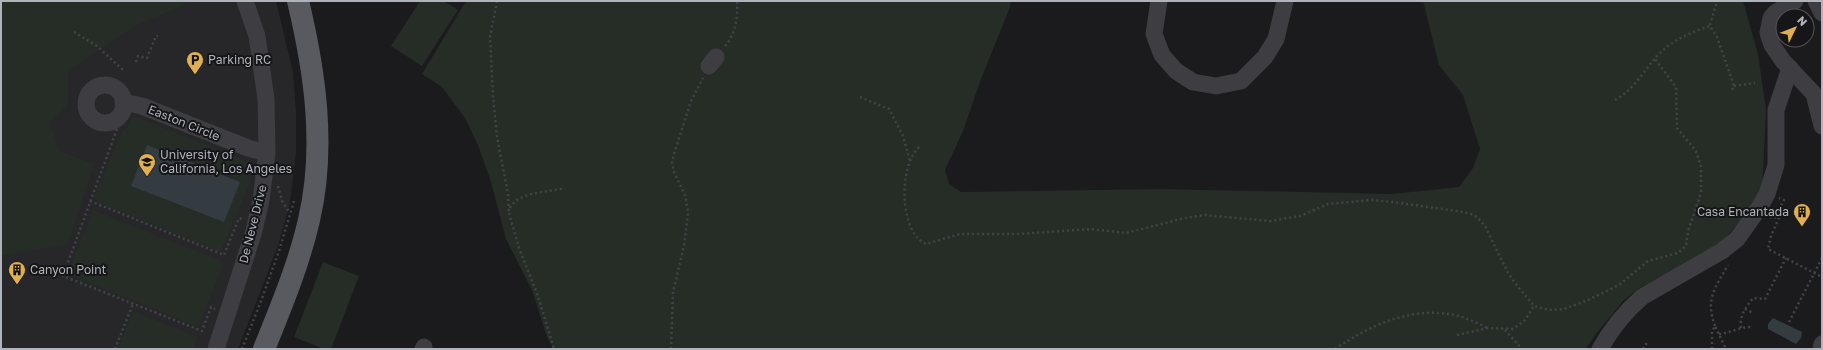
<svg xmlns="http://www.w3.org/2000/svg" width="1823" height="350" viewBox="0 0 1823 350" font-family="'Golos Text',sans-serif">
  <rect width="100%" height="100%" fill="#1b1b1d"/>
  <!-- built -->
  <path fill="#27272a" d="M1,1H276L293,72L296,113V152L290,203L278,246L238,349H1Z"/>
  <!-- green -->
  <path fill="#252d26" d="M1,1H186L184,5L136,25L68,71V104L50,122L59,151L94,164L68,244L1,256Z
    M420,1H444L458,10L422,66L391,46Z
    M466,1H1011L1010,7L981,79L963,131L945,170L949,184L961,192L1161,189L1392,194L1459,187L1473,168L1480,149L1463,95L1439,65L1423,1H1743L1758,54L1766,110L1762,194L1728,235L1712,250L1638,289L1624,300L1595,335L1586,349H554L547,337L532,290L506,239L491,182L478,145L465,118L442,87L422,74Z
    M134,116L249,162L251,180L221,252L99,203L94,198L120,135Z
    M93,210L224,262L198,327L67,274Z
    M323,262L359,276L331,349H324L294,337Z
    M133,311L198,337L193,349H118Z"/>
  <!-- water -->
  <path fill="#343c42" d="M147,145L240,182L224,222L131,186Z
    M1773,318L1802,332L1801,338L1796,344L1768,329V324Z"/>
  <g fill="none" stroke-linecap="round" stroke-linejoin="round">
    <!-- path -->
    <path stroke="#434449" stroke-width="2.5" stroke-dasharray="2 3" stroke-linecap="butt" d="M497,1L490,37L493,97L497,137L508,194L509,214
      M1710,25L1717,1
      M74,32L97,46L123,70
      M725,46C736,33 738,17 737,1
      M136,62L138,56L147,58L156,36H158
      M1734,86L1755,83
      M860,97L889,109L903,136L910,161
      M1615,100C1632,91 1643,73 1655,58C1670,41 1689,33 1710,26L1717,37L1734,86L1731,92
      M117,129L63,276L202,331L211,307L215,309
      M919,147C916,151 913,154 912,157C900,179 901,233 926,244L960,234H1019L1091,229L1126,233L1185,218L1204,215L1270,221L1300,216L1328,204L1372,200L1392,202L1457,211L1471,214L1477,217L1485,226L1507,271L1515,283L1534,306L1548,310L1564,309L1588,300L1619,285L1648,261L1678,253L1686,246L1688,231L1701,193V167L1696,151L1677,128L1676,87L1655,59
      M278,186L282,201L290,213
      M90,201L224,255L239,218L242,219
      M510,208C517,192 549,192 565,188
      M1780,209L1782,211L1771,236L1768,249L1822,277
      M509,213L519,248L538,296L554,349
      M1770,217L1774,219L1784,200L1779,198
      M1745,309L1753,313
      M1789,322L1822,258
      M1715,326C1705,299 1715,288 1728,265
      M1741,328C1739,316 1746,307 1753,298L1765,299L1786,258
      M1505,330L1522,349
      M1719,334C1729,333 1738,328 1749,327L1750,328
      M1457,335L1488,328L1513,329L1525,320L1534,306
      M115,349L133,304
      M242,349L261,301L279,251L294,201
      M671,349L673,292L684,246L688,212L685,195L674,172L672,163L674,154L691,101L703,78
      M1335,349C1372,324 1414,305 1459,316C1469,319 1479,324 1488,328
      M1643,349L1648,341
      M1712,349V331L1715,326L1726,349"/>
    <!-- minor -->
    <path stroke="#3d3d42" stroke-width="17" d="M1159,1L1154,34L1162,55L1176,71L1193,82L1216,86L1241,81L1265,57L1276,39L1285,1
      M1795,1L1775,13L1771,18L1768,33L1772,45L1783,61L1814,94L1822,126
      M1816,1L1822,13
      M709,66L716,57
      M86 104a19 19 0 1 1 38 0a19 19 0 1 1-38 0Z
      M123,102L142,106L248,148L267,153
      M216,349L254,231L261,200L267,153L266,99L257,36L245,1
      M423,349L424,347
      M1600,349C1611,329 1625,312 1642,297L1722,251L1737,239L1759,208L1767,194L1776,165V110L1790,68
      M1821,349L1822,344"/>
    <!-- major -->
    <path stroke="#595a60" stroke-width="22" d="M264,349C281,307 299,264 309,220C326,147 315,72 298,1"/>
  </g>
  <!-- icons -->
  <defs>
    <symbol id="parking-pin" viewBox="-11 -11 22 30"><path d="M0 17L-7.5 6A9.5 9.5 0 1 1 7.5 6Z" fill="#dfaf52" stroke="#161618"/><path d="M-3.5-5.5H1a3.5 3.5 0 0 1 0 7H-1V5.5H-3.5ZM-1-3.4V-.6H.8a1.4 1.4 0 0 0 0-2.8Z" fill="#111"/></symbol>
    <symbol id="university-pin" viewBox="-11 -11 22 30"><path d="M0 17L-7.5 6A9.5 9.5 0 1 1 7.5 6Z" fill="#dfaf52" stroke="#161618"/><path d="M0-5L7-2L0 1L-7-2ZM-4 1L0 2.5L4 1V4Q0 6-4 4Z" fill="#111"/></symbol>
    <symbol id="building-pin" viewBox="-11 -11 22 30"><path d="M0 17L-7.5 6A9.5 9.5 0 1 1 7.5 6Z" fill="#dfaf52" stroke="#161618"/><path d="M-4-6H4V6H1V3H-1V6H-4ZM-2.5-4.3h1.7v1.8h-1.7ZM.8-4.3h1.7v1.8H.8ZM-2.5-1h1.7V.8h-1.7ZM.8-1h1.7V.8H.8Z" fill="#111"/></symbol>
  </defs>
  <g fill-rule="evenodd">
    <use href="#parking-pin" x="185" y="50" width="20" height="27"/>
    <use href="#university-pin" x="137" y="152" width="20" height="27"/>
    <use href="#building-pin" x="1792" y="202" width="20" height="27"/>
    <use href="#building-pin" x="7" y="260" width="20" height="27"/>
  </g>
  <g text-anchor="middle" stroke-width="4" stroke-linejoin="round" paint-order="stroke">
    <!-- poi labels -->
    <g font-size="12" fill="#afb3bb" stroke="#161618" text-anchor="start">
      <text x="208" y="64">Parking RC</text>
      <text x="160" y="159">University of<tspan x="160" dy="14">California, Los Angeles</tspan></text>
      <text x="1789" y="216" text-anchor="end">Casa Encantada</text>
      <text x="30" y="274">Canyon Point</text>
    </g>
    <!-- street labels -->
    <g font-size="12" fill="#afb3bb" stroke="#161618">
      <text transform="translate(184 123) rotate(22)" y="4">Easton Circle</text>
      <text transform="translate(253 224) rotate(-76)" y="4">De Neve Drive</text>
    </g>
  </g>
  <!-- border -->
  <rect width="1823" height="350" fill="none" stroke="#afb3bb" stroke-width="4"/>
  <!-- north arrow -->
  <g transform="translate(1795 28) rotate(47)"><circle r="19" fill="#161618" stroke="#535559"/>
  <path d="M0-3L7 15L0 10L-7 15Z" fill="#dfaf52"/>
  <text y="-6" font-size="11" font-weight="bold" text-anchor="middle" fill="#afb3bb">N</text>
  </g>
</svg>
